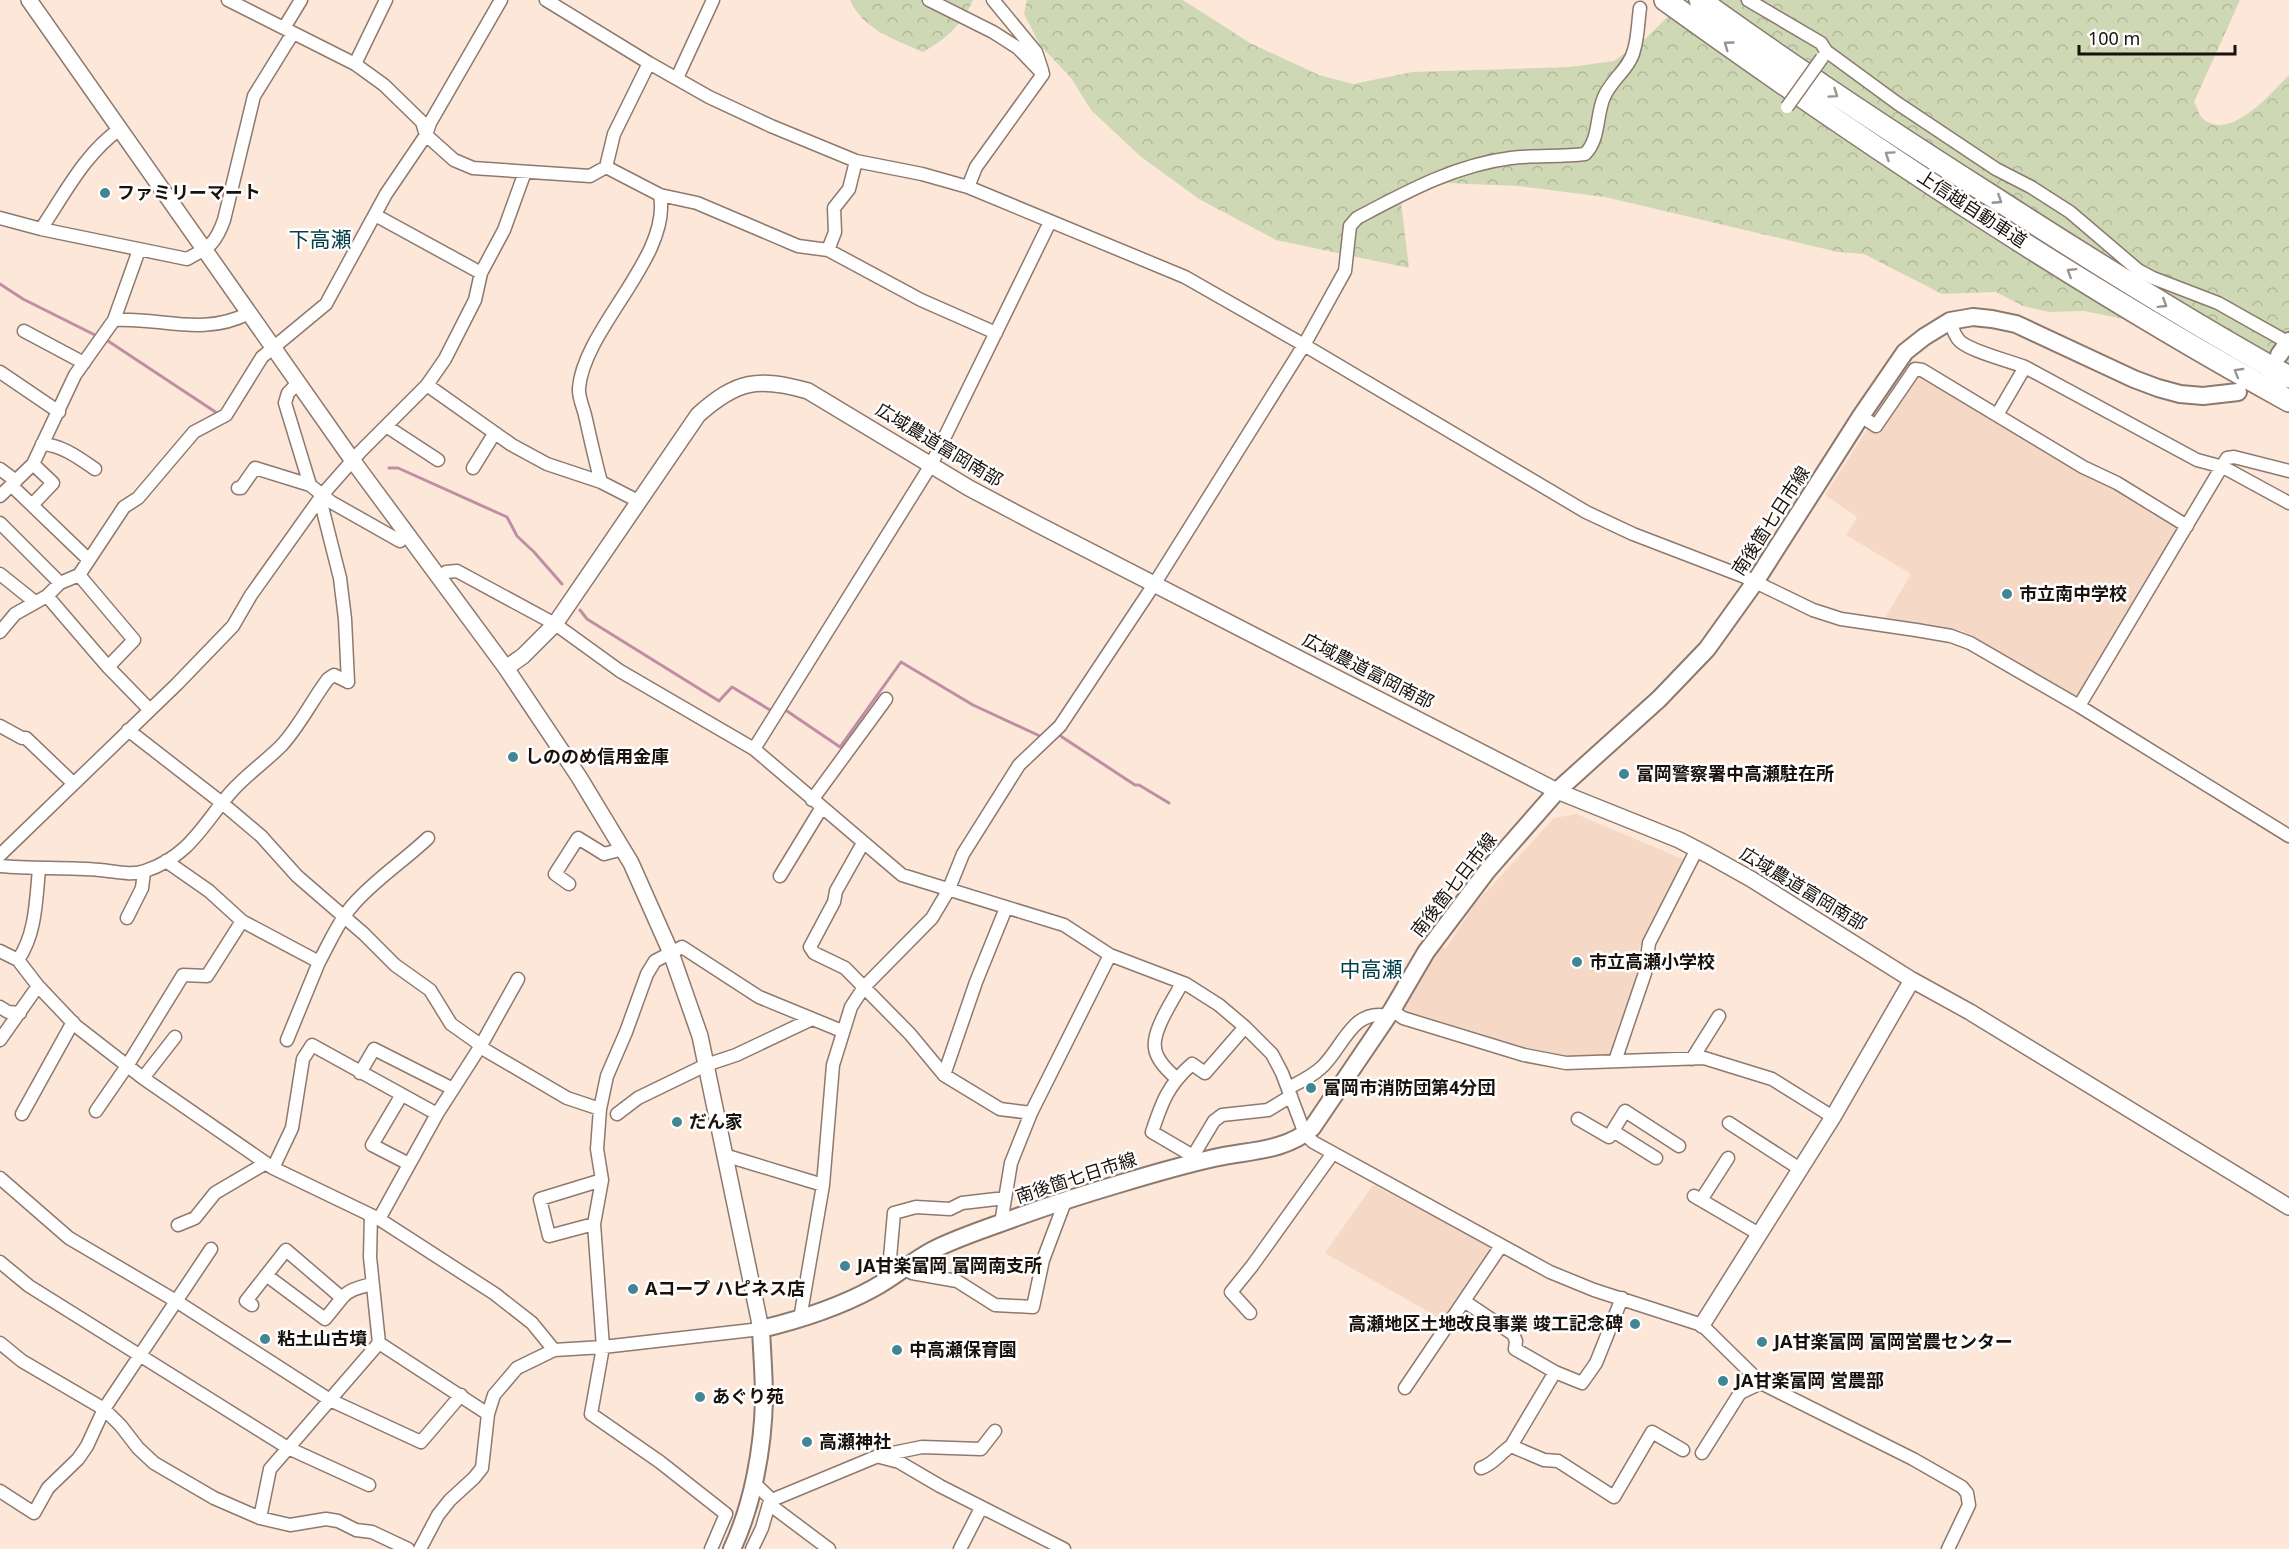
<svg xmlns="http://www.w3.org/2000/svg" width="2289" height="1549" viewBox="0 0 2289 1549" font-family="'Noto Sans','Noto Sans JP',sans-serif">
  <defs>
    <pattern id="forest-crowns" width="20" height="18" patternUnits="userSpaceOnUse" patternTransform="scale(1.5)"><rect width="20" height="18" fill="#cfd8b5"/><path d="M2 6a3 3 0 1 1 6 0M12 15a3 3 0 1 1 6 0" fill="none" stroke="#b1b89a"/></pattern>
  </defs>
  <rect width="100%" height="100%" fill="#fde7d9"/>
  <!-- built -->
  <path fill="#f5d9c6" d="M1918,373L2116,487L2178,526L2179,529L2078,701L1963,631L1885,618L1911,574L1846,535L1857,517L1825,495L1868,428L1877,433Z
    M1576,814L1685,860L1638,951L1642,955L1641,973L1611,1056L1560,1058L1529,1052L1410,1015L1405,1011V1003L1439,948H1446L1475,904L1554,818Z
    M1373,1185L1492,1246L1443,1320L1325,1253Z"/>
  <!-- forest -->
  <path fill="url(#forest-crowns)" d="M850,0H973C961,26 947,38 923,52C896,40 862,29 850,0Z
    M1027,0H1183L1250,43L1319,75L1353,84L1412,72L1570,67L1614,61L1646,38L1680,5L1682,0H2240L2194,102C2197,107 2199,115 2203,119C2231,142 2272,92 2289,75V414L2251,390L2229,381L2228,357L2179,330L2084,311L2049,312L2023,306L1996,292L1942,294L1864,254L1838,252L1605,197L1519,186L1448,183L1400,193L1409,268L1276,240L1199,199L1140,156L1091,110L1071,78L1040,45L1024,14Z"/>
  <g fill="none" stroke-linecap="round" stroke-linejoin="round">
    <!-- stream -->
    <path stroke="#c08ea4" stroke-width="3" d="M0,284L23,299L99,337
      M105,339L220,415
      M389,468H398L507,517L517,536L534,552L562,584
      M580,610L587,619L719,701L732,687L770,710
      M784,709L840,747L901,662L973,705L1042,737
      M1059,735L1135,785H1139L1169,803"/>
    <defs>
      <path id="minor" d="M228,0L355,64L384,85L422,122L426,135L454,160L473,168L590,176L606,167L614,134L649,63
        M546,0L649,63L709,97L771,126L856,161L922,174L968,187L1185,277L1304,345L1586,512L1633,534L1745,577L1813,610L1841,619L1916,630L1951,636L1970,643L2079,706L2289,836
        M929,0L993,32L1018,48L1043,74
        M993,0L1036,52L1042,70
        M1748,0L1821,43L1826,51L1897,103L1996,169L2031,187L2070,212L2138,270L2153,278L2218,303L2289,343
        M284,28L301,0
        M355,64L386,0
        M677,78L713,0
        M606,167L660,195L697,203L798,246L828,250L921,300L996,333
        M968,187L976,167L1043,74
        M375,215L481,273
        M0,218L41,229L187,259C209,247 215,245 224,220L254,96L293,33
        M41,229C64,195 85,153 120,129
        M828,250L835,232L834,208L849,189L856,161
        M114,320C161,317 203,337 249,313
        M1950,321C1952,327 1954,334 1958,339C1965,350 2010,361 2025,367L2197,460L2223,467L2289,503
        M24,331L84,363
        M0,372L59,412
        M298,383L288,393L285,403L310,485L331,502L400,541
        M427,385L512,445L547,464L601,482L640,502
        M1997,415L2025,367
        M1861,416L1876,426L1915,369L1922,370L2083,467L2117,483L2187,526
        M386,426L438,460
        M42,444C62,445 79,458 95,469
        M473,468L494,434
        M0,469L16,481
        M601,482C595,460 590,437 585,415C583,407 578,396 579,388C584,328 672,256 660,195
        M12,486L89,560
        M238,488H241L255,468L310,485
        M0,496L33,464L75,375L114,320L139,250
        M320,499L340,578L345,619L348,682
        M32,505L53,483L33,464
        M0,523L60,583
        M446,572L457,571L555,624L620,671L754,749L902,875L1064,925L1110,955L1186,984L1219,1005L1245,1027L1272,1054L1282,1073L1305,1134L1313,1142L1550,1272L1594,1290L1702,1325L1761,1383L1913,1459L1962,1487L1967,1493L1969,1505L1948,1549
        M0,574L35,602
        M79,575L134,640L108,667
        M47,596L108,667L149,709
        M0,632L15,614L47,596L60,583L79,575L124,507L138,498L194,432L226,415L262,357L326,304L386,194L426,135L430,123L501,0
        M2079,706L2227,458L2234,457L2289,471
        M0,726L22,738H26L73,783
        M128,730L222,803L261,836L297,876L364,934L395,965L430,990L451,1024L475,1041L480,1047L567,1098L600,1109
        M754,749L931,465L1050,222
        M812,800L886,699
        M863,843L836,891L834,902L810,947L814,953L845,968L910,1034L944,1075L1000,1109L1031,1113
        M0,855L177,684L233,626L251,595L323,494L360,452L427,385L445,359L475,300L481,273L504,230L525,172
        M0,866C33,869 66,867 100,870C114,871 131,876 145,871C190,856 203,824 231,792C246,775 265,762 281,746C299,727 312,700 328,679L334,675L348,682
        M780,876L822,807
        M569,884L555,874L578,838L604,854L623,849
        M127,918L142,888L144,872
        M242,921L319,962L287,1040
        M0,951L18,960L38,986L76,1026L143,1078L273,1168L379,1219L495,1294L532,1323L554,1350
        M18,960C36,934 36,900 39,869
        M319,962C329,944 338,922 352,906C374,880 404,861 428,838
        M0,1007L8,1012L20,1013
        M1392,1010L1403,1018L1524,1055L1566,1063L1704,1058L1772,1079L1833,1117
        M0,1040L38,986
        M1692,1059L1719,1016
        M1615,1061L1645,973L1649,943L1697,849
        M360,1073L374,1049L453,1089
        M944,1075L976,982L1006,908
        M143,1078L175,1037
        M1176,1078C1168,1071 1156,1059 1155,1048C1152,1030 1174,999 1182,983
        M1288,1088C1300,1082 1313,1076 1323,1066C1344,1045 1353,1008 1388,1016
        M401,1096L372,1145L409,1164
        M96,1111L127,1066L183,975L207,976L242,921L209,891L166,861
        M22,1114L73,1022
        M617,1114L638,1098L706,1065L736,1055L812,1019
        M1578,1119L1609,1137L1625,1111L1679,1146
        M1729,1123L1800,1169
        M1613,1131L1656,1158
        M724,1155L823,1185
        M1193,1156L1152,1132C1162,1102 1168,1085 1192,1064L1205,1073L1245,1027
        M1190,1161L1214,1121L1222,1115L1268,1110L1291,1096
        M273,1168L292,1128L303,1059L312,1045L437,1114
        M0,1178L69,1238L176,1301L330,1400L421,1442L461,1395
        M1694,1196L1759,1234
        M1701,1200L1728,1158
        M371,1215L370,1257L379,1343L488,1414
        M379,1219L437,1114L480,1047L518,979
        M1001,1223L1011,1163L1031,1113L1110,955
        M594,1224L549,1236L540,1199L602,1180
        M178,1225L195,1218L215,1193L266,1163
        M0,1262L29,1286L288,1448L369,1485
        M904,1269L912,1273L957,1281L995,1305L1033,1307L1043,1260L1066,1199
        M266,1275L325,1319L342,1298
        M888,1280L894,1213L916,1207L950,1209L962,1203L1005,1198
        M1464,1301L1513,1334L1516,1341L1515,1349L1555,1372L1582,1383L1596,1363L1622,1298
        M252,1305L246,1301L286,1250L342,1298C349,1289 361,1287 372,1284
        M1250,1313L1231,1292L1252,1266L1333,1153
        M800,1319L823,1185L833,1065L851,1007L864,987L932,918L948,891L963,854L1019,765L1060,726L1155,583L1304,345L1345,271L1350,226L1357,218C1406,192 1455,165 1511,158C1536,155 1561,157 1585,154C1600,139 1596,115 1604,97C1611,80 1630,68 1634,50C1638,37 1638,22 1640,8
        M0,1343L22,1361L104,1409L121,1426L138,1448L154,1463L214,1498L260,1518L290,1525L326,1519L338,1521L356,1530L372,1532L408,1549
        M1405,1388L1501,1246
        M1511,1446L1544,1460L1558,1461L1614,1497L1652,1432L1683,1450
        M1702,1453L1740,1393L1761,1383
        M880,1457L899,1462L940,1486L1064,1549
        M1481,1468C1494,1464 1500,1453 1511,1446L1555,1372
        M753,1482L772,1500L878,1456L922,1447L981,1449L995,1431
        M0,1491L34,1513L48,1488L78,1459L87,1446L104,1409L211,1249
        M772,1500L769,1504L829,1549
        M260,1518L270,1469L379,1343
        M420,1549L438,1515L450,1500L474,1478L482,1468L488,1414L494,1395L517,1368L554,1350L603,1347L761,1329
        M711,1549L726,1514L660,1462L591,1414L603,1347L594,1224L602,1180L597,1149L600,1109L607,1076L626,1032L647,974L655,961L682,947L759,997L842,1031
        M752,1549L762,1528L769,1504
        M960,1549L981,1508"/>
      <path id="tertiary" d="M29,0L353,461L506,668L579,777L631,863L671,953L700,1036L761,1329
        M506,668L523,656L555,624L698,415C737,380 758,377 808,391L969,488L1037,524L1557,791L1679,840L1708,855L1751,879L1912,980L1970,1012L2289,1207
        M1702,1325L1833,1117L1912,980"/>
      <path id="secondary" d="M2279,355L2289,341
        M732,1549C753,1504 763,1448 764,1399C764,1375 762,1352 761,1329C799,1320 837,1308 872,1289C893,1278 912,1261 933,1250C955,1239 978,1231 1001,1223C1041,1208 1081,1195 1122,1183C1152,1174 1183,1165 1214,1158C1249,1150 1284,1152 1312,1128L1392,1010L1426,952L1487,871L1557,791L1659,699L1707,649L1755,582L1861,416L1905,352L1924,337L1950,321L1973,317L1992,319L2016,324L2134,379L2158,388L2180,394L2203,396L2238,392"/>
      <path id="motorway" d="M1665,0C1865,144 2073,282 2289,401
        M1700,0C1797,70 1897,136 1998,200C2094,262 2190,322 2289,377"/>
    </defs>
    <!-- minor casing -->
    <use href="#minor" stroke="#8d796d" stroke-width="15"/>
    <!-- tertiary casing -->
    <use href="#tertiary" stroke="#8d796d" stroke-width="18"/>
    <!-- secondary casing -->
    <use href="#secondary" stroke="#8d796d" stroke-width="20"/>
    <!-- motorway casing -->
    <use href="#motorway" stroke="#8d796d" stroke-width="24"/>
    <!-- minor -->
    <use href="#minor" stroke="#fff" stroke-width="12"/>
    <!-- tertiary -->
    <use href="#tertiary" stroke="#fff" stroke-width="15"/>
    <!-- secondary -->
    <use href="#secondary" stroke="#fff" stroke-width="16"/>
    <!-- motorway -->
    <use href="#motorway" stroke="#fff" stroke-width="21"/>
    <defs>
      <path id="minor-bridge" d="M1787,107L1822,58"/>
    </defs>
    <!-- minor-bridge casing -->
    <use href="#minor-bridge" stroke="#8d796d" stroke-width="15" stroke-linecap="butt"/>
    <!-- minor-bridge -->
    <use href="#minor-bridge" stroke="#fff" stroke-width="12"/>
  </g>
  <!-- one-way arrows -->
  <defs><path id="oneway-chevron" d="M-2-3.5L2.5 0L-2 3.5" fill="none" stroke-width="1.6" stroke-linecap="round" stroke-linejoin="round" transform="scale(1.5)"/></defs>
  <g stroke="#979492">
    <use href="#oneway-chevron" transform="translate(1728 45) rotate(-144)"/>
    <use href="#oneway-chevron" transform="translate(1834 94) rotate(34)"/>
    <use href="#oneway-chevron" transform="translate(1889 155) rotate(-146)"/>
    <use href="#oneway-chevron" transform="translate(1998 200) rotate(33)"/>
    <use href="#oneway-chevron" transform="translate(2071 272) rotate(-148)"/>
    <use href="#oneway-chevron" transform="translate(2163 304) rotate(32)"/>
    <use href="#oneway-chevron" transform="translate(2238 372) rotate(-150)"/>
  </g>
  <!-- markers -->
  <g fill="#428695" stroke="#fff" stroke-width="2">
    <circle cx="105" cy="193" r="6"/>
    <circle cx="2007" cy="594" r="6"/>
    <circle cx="513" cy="757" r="6"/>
    <circle cx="1624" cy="774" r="6"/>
    <circle cx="1577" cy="962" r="6"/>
    <circle cx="1311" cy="1088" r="6"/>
    <circle cx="677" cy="1122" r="6"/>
    <circle cx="845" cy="1266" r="6"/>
    <circle cx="633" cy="1289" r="6"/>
    <circle cx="1635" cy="1324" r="6"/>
    <circle cx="265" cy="1339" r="6"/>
    <circle cx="1762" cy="1342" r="6"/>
    <circle cx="897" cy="1350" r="6"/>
    <circle cx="1723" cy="1381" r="6"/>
    <circle cx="700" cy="1397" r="6"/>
    <circle cx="807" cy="1442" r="6"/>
  </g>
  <g text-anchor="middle" stroke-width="5" stroke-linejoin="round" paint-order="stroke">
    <!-- poi labels -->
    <g font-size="18" font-weight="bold" fill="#18110c" stroke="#fff" text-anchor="start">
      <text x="117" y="199">ファミリーマート</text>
      <text x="2019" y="600">市立南中学校</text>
      <text x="525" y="763">しののめ信用金庫</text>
      <text x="1636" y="780">富岡警察署中高瀬駐在所</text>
      <text x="1589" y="968">市立高瀬小学校</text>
      <text x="1323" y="1094">富岡市消防団第4分団</text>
      <text x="689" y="1128">だん家</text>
      <text x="857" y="1272">JA甘楽富岡 富岡南支所</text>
      <text x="645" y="1295">Aコープ ハピネス店</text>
      <text x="1623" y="1330" text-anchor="end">高瀬地区土地改良事業 竣工記念碑</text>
      <text x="277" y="1345">粘土山古墳</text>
      <text x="1774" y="1348">JA甘楽富岡 富岡営農センター</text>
      <text x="909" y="1356">中高瀬保育園</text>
      <text x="1735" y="1387">JA甘楽富岡 営農部</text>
      <text x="712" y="1403">あぐり苑</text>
      <text x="819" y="1448">高瀬神社</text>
    </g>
    <!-- street labels -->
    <g font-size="18" fill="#18110c" stroke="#fff">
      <text transform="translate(1972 209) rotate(33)" y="6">上信越自動車道</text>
      <text transform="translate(939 445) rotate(31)" y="6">広域農道富岡南部</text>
      <text transform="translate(1771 521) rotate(-57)" y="6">南後箇七日市線</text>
      <text transform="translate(1368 671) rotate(27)" y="6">広域農道富岡南部</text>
      <text transform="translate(1454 885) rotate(-52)" y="6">南後箇七日市線</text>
      <text transform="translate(1803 889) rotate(31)" y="6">広域農道富岡南部</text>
      <text transform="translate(1076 1178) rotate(-18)" y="6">南後箇七日市線</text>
    </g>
    <!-- quarter labels -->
    <g font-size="21" fill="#02414c" stroke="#fff">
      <text x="320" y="247">下高瀬</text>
      <text x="1371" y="977">中高瀬</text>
    </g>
  </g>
  <!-- scale -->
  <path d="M2079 45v9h156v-9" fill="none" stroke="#18110c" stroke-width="3"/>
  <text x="2088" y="45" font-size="18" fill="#18110c" stroke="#ffffff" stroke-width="4.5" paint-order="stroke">100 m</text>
</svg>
